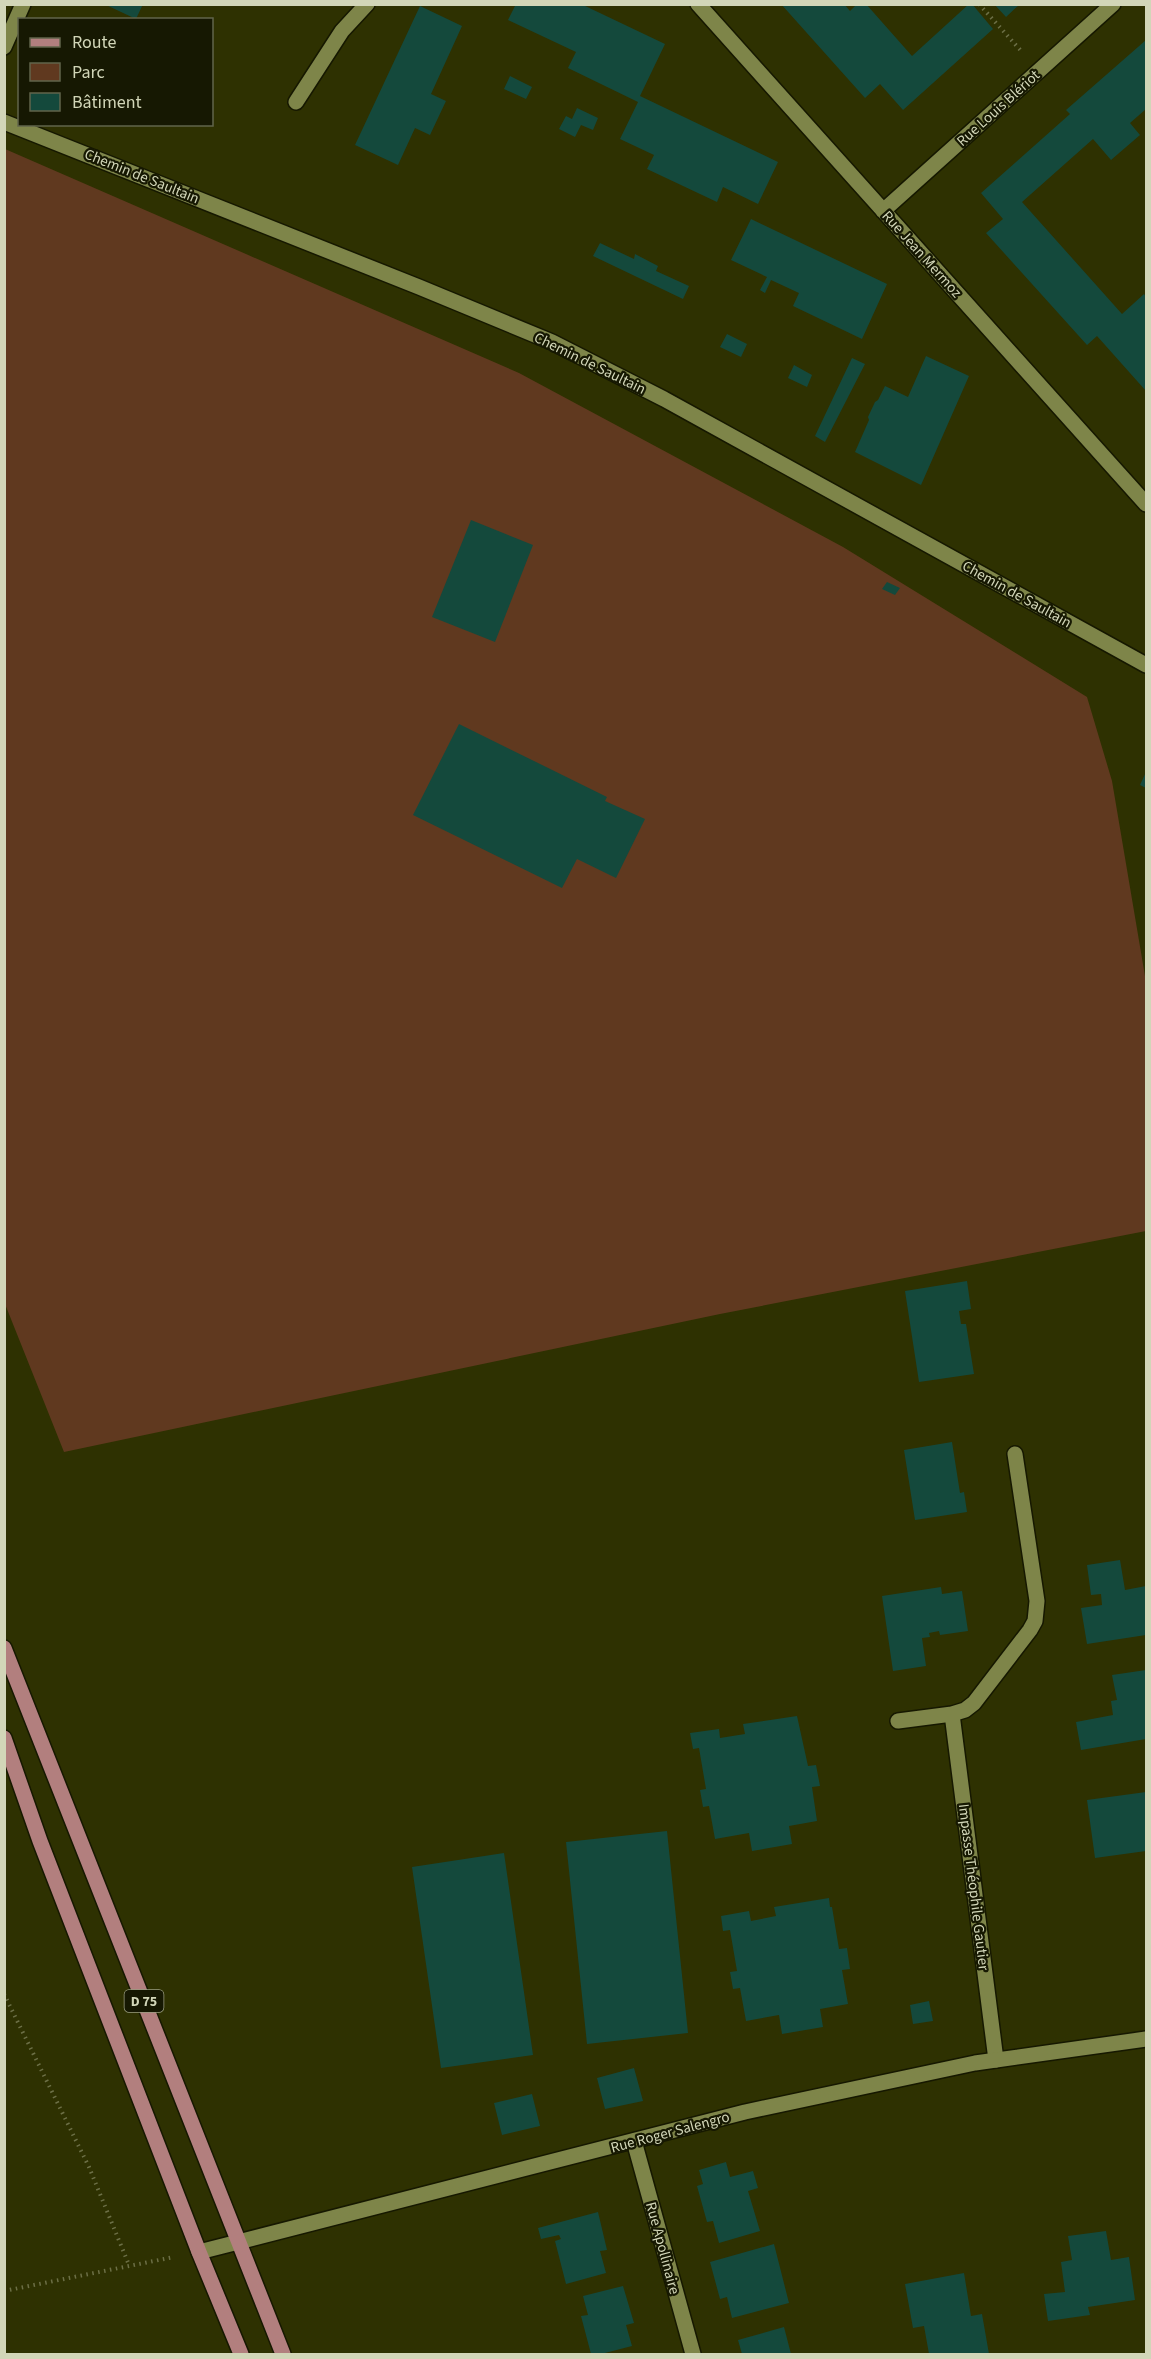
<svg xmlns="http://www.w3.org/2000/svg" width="1151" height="2359" viewBox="0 0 1151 2359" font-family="'Source Sans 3',sans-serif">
  <rect width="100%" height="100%" fill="#2e3101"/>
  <!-- green -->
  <path fill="#60391f" d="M5,149L519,373L843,547L1087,697L1112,781L1146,982V1231L720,1314L64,1452L5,1304Z"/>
  <!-- building -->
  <path fill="#14493c" d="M104,4H143L136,19Z
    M516,4H581L665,44L640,96L778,162L758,204L723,187L717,202L647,169L654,155L620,139L638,102L568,68L576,52L508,20Z
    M781,4H844L850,11L857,4H866L912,56L969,4H972L993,29L903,110L880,84L865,98Z
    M994,4H1020L1006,17Z
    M420,6L462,26L431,94L446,101L430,135L415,128L398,165L355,145Z
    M1146,40V109L1130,123L1140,135L1111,160L1093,139L1022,202L1122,314L1144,294L1146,297V391L1097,336L1087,345L986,233L1003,219L981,193L1070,114L1066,110Z
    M510,76L532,87L526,99L504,89Z
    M577,108L598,118L593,130L581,125L575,137L559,129L566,116L572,119Z
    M751,219L887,284L862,339L793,306L799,293L771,280L765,293L760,290L767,277L731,260Z
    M600,243L634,259L635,254L658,266L656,271L689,286L683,299L593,256Z
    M727,334L747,344L741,357L720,347Z
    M926,356L969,376L921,485L855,452L869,420L868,417L875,402L878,400L885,386L908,397Z
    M852,358L865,364L825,442L815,436Z
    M794,365L812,375L807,387L788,378Z
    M471,520L533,545L495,642L432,617Z
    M887,582L900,588L895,595L882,589Z
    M459,724L607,797L605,801L645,819L616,878L577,859L562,888L413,815Z
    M1146,772V788L1140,785Z
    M967,1281L971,1309L959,1311L961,1324H966L974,1374L919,1382L905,1291Z
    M952,1442L960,1493L964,1492L967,1512L915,1520L904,1450Z
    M1120,1560L1125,1590L1146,1586V1635L1087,1644L1081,1608L1102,1605L1101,1594L1091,1595L1087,1565Z
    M941,1587L942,1594L962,1591L968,1631L940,1635L939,1631L929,1633L930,1637L922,1638L926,1666L893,1671L882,1596Z
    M1146,1670V1739L1081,1750L1076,1722L1113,1715L1111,1701L1117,1700L1112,1675Z
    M797,1716L808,1766L816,1765L820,1786L812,1787L817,1821L789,1826L792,1844L752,1851L749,1833L715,1839L709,1806L703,1807L700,1790L706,1789L699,1748L693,1749L690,1733L719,1729L720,1738L745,1734L743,1724Z
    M1146,1792V1851L1095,1858L1087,1800Z
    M667,1831L688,2033L587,2044L566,1842Z
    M504,1853L533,2055L441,2068L412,1867Z
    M829,1898L830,1907H832L839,1949L847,1948L850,1969L842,1970L848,2004L820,2009L823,2027L782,2034L779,2015L746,2021L740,1988L733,1989L730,1972L737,1971L730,1930L723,1931L721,1916L749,1911L751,1921L776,1916L774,1907Z
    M929,2001L933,2021L913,2024L910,2005Z
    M634,2068L643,2101L605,2109L597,2078Z
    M532,2094L540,2126L502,2135L494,2103Z
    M726,2162L730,2177L753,2171L758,2188L748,2191L760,2231L719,2243L713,2221L707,2222L697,2186L703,2184L699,2170Z
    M598,2212L607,2250L600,2251L606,2273L566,2284L555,2241L561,2239L559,2235L541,2239L538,2228Z
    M1106,2231L1111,2260L1129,2257L1135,2300L1088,2307L1090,2315L1048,2321L1044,2294L1065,2292L1061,2262L1072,2260L1068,2236Z
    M774,2244L789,2303L732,2318L727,2297L720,2299L710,2262Z
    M964,2273L971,2316L982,2314L989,2354H929L924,2326L913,2328L905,2284Z
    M623,2286L634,2323L626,2325L632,2346L601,2354H591L581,2316L588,2315L583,2296Z
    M784,2327L791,2354H742L738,2340Z"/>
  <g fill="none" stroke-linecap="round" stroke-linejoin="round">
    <defs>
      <path id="minor" d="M698,4L1146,504
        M4,47L23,4
        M296,102L342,31L367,4
        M4,122L419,287L552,342L664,399L1146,665
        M883,211L1113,4
        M952,1714L965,1710L974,1703L1030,1630L1035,1621L1037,1601L1015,1454
        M898,1721L952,1714L996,2060
        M634,2141L693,2354"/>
      <path id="tertiary" d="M199,2252L745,2112L975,2063L1146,2039"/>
      <path id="primary" d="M4,1648L283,2354
        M4,1738L40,1841L199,2252L241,2354"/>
    </defs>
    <!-- minor casing -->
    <use href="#minor" stroke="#161800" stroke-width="18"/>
    <!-- tertiary casing -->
    <use href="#tertiary" stroke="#161800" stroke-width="18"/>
    <!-- primary casing -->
    <use href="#primary" stroke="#161800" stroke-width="18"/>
    <!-- path -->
    <path stroke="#6c6f46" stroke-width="4" stroke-dasharray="1.5 4.5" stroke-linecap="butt" d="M979,4L1023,53
      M4,1994L89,2167L129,2265
      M4,2291L174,2257"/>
    <!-- minor -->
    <use href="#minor" stroke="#7e8549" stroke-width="15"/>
    <!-- tertiary -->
    <use href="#tertiary" stroke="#7e8549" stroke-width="15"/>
    <!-- primary -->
    <use href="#primary" stroke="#b27f7e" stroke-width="15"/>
  </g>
  <g text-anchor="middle" stroke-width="4.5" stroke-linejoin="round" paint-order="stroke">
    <!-- shield labels -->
    <rect fill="#161802" stroke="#9a9d81" stroke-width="1.5" x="124.5" y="1990" width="39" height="22" rx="4.5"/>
    <g font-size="14" font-weight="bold" fill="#d2d6b8">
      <text x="144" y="2006">D 75</text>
    </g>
    <!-- street labels -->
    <g font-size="15" fill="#d2d6b8" stroke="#161802">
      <text transform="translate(998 108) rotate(-42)" y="5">Rue Louis Blériot</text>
      <text transform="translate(142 176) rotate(22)" y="5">Chemin de Saultain</text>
      <text transform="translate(922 254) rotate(48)" y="5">Rue Jean Mermoz</text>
      <text transform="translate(590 363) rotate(26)" y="5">Chemin de Saultain</text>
      <text transform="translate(1017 594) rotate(29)" y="5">Chemin de Saultain</text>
      <text transform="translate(974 1887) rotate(83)" y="5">Impasse Théophile Gautier</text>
      <text transform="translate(670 2132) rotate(-15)" y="5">Rue Roger Salengro</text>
      <text transform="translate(663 2248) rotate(75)" y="5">Rue Apollinaire</text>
    </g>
  </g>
  <!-- border -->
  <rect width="1151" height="2359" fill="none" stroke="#d2d6b8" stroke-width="12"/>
  <!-- legend -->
  <rect x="18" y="18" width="195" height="108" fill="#161802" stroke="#61644b" stroke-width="1.5"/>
  <rect x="30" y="38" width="30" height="9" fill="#b27f7e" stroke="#61644b" stroke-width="1.5"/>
  <text x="72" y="48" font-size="18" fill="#d2d6b8">Route</text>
  <rect x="30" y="63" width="30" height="18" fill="#60391f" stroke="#61644b" stroke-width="1.5"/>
  <text x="72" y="78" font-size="18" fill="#d2d6b8">Parc</text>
  <rect x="30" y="93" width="30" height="18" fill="#14493c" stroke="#61644b" stroke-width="1.5"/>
  <text x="72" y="108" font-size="18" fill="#d2d6b8">Bâtiment</text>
</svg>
